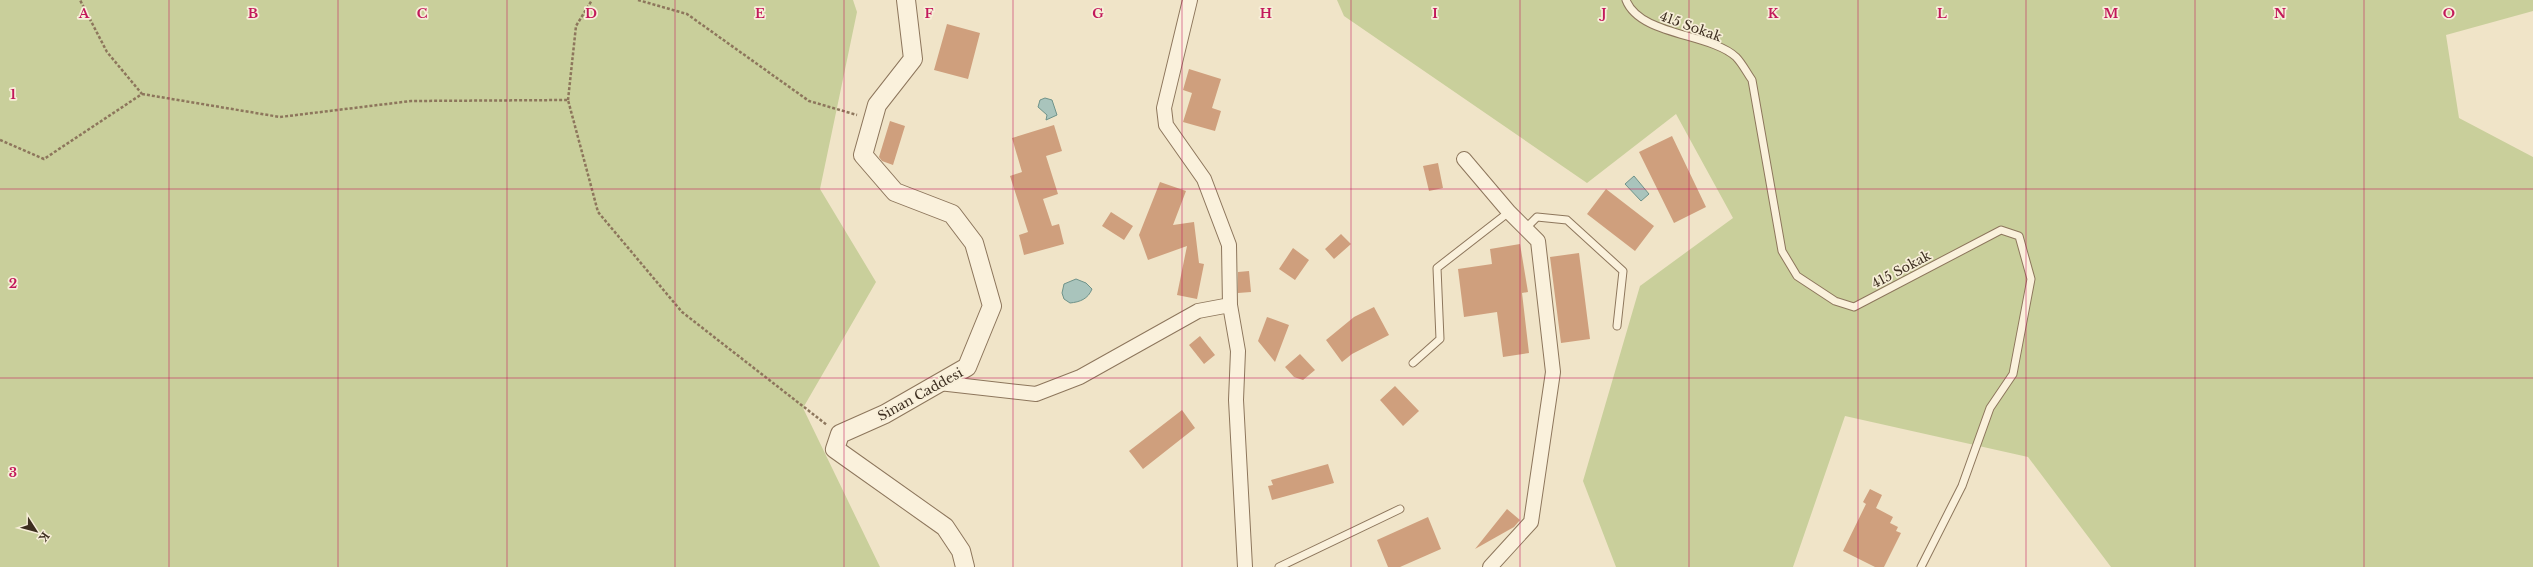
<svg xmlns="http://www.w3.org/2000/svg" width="2533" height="567" viewBox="0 0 2533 567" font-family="'Libre Baskerville',serif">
  <rect width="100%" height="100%" fill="#f0e4c8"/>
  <!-- green -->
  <path fill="#c9cf9b" d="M0,0H853L857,12L820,189L876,282L803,408L880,567H0Z
    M1337,0H2533V11L2446,35L2459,118L2533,157V567H2111L2028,457L1845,416L1793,567H1616L1583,481L1640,286L1733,218L1676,114L1587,183L1344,16Z"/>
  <!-- water -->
  <path fill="#a9c4bc" stroke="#6f938a" d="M1045,98L1052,100L1057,115L1046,120L1047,115L1038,107L1040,100Z
    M1634,176L1649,194L1641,201L1625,184Z
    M1076,279L1086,283L1092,289C1088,299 1080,302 1070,303L1064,299L1062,293L1064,284Z"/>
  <!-- building -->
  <path fill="#cf9f7d" d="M947,24L980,33L968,79L934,70Z
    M1189,69L1221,79L1212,108L1221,111L1215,131L1183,122L1192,93L1183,90Z
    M890,121L905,126L893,165L882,161L879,157Z
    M1054,125L1062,151L1046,156L1058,194L1043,199L1052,226L1059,224L1064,244L1024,255L1019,235L1028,232L1010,176L1022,172L1012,138Z
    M1672,136L1706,207L1674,223L1639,152Z
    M1438,163L1443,188L1429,191L1423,166Z
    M1160,182L1186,191L1173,225L1194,222L1199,263L1204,264L1197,299L1177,295L1187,246L1148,260L1139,235Z
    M1606,189L1654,226L1635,251L1587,214Z
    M1111,212L1133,226L1124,240L1102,226Z
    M1341,234L1351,244L1334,259L1325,249Z
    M1520,244L1528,292L1522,293L1529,353L1503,357L1497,312L1464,317L1458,269L1492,264L1490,249Z
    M1293,248L1309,260L1295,280L1279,269Z
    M1579,253L1590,339L1561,343L1550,257Z
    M1249,271L1251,292L1238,293V272Z
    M1374,307L1389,335L1352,354L1342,362L1326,340L1354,317Z
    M1267,317L1289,325L1275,362L1258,341Z
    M1200,336L1215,355L1204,364L1189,345Z
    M1300,354L1315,370L1303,380L1294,377L1285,367Z
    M1395,386L1419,411L1403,426L1380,400Z
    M1182,410L1195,428L1143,469L1129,451Z
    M1328,464L1334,483L1272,500L1268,486L1273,485L1271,480Z
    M1870,489L1882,495L1876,508L1893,517L1890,523L1898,527L1896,531L1901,533L1884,567H1875L1843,551L1866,504L1863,502Z
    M1507,509L1520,520L1514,527L1475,549Z
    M1428,517L1441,549L1400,567H1388L1377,540Z"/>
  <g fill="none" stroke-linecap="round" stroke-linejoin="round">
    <defs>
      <path id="service" d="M1626,0C1640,36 1710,33 1736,57C1742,63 1747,73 1752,80L1782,251L1797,276L1835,301L1854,307L2001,230L2019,236L2031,279L2013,374L1990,408L1962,486L1921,567
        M1526,228L1537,217L1567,220L1623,271L1617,326
        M1413,363L1440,339L1437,268L1509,212
        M1279,567L1400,509"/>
      <path id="minor" d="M1190,0L1164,108L1166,125L1204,179L1229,245L1230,305L1238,351L1236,400L1245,567
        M1464,159L1509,212L1538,241L1553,372L1531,522L1490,567
        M939,383L1036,394L1080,377L1198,311L1230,305"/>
      <path id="tertiary" d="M906,0L913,59L877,105L863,155L895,192L952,214L974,243L992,306L967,367L885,414L840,434L835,449L945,527L961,551L965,567"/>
    </defs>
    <!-- service casing -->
    <use href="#service" stroke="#8d765c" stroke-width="9"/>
    <!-- minor casing -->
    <use href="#minor" stroke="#8d765c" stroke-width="16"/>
    <!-- tertiary casing -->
    <use href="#tertiary" stroke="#8d765c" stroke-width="20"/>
    <!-- path -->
    <path stroke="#8d765c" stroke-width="2.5" stroke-dasharray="3 2" stroke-linecap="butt" d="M638,0L687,14L809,101L857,115
      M142,94L280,117L411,101L568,100L598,212L682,312L827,425
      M568,100L576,26L592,0
      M0,140L44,159L142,94L107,52L80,0"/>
    <!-- service -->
    <use href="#service" stroke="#faf1dc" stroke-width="7"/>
    <!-- minor -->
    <use href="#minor" stroke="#faf1dc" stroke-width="14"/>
    <!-- tertiary -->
    <use href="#tertiary" stroke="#faf1dc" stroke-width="18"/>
  </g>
  <!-- grid -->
  <path fill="none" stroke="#c2185b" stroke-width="1" stroke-opacity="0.55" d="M169,0V567M338,0V567M507,0V567M675,0V567M844,0V567M1013,0V567M1182,0V567M1351,0V567M1520,0V567M1689,0V567M1858,0V567M2026,0V567M2195,0V567M2364,0V567M0,189H2533M0,378H2533"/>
  <g text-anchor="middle" stroke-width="3.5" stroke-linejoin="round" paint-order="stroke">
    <!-- street labels -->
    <g font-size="13" fill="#3d2e20" stroke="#f7eed8">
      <text transform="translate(1691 26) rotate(20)" y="5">415 Sokak</text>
      <text transform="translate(1901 269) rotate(-28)" y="5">415 Sokak</text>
      <text transform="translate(920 394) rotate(-29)" y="5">Sinan Caddesi</text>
    </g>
  </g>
  <g font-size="13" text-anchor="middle" font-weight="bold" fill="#c2185b" stroke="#f7eed8" stroke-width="3.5" stroke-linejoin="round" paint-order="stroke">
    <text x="84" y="18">A</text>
    <text x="253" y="18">B</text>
    <text x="422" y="18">C</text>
    <text x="591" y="18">D</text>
    <text x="760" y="18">E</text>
    <text x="929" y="18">F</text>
    <text x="1098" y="18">G</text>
    <text x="1266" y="18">H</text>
    <text x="1435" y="18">I</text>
    <text x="1604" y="18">J</text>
    <text x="1773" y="18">K</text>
    <text x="1942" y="18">L</text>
    <text x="2111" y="18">M</text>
    <text x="2280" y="18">N</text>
    <text x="2449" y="18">O</text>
    <text x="13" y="99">1</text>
    <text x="13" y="288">2</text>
    <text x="13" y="477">3</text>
  </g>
  <!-- north arrow -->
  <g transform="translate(36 531) rotate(126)" stroke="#f7eed8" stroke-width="3" paint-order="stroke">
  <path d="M0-3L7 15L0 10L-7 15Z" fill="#3d2e20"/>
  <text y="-6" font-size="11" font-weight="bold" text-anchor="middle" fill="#3d2e20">K</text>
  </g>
</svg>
